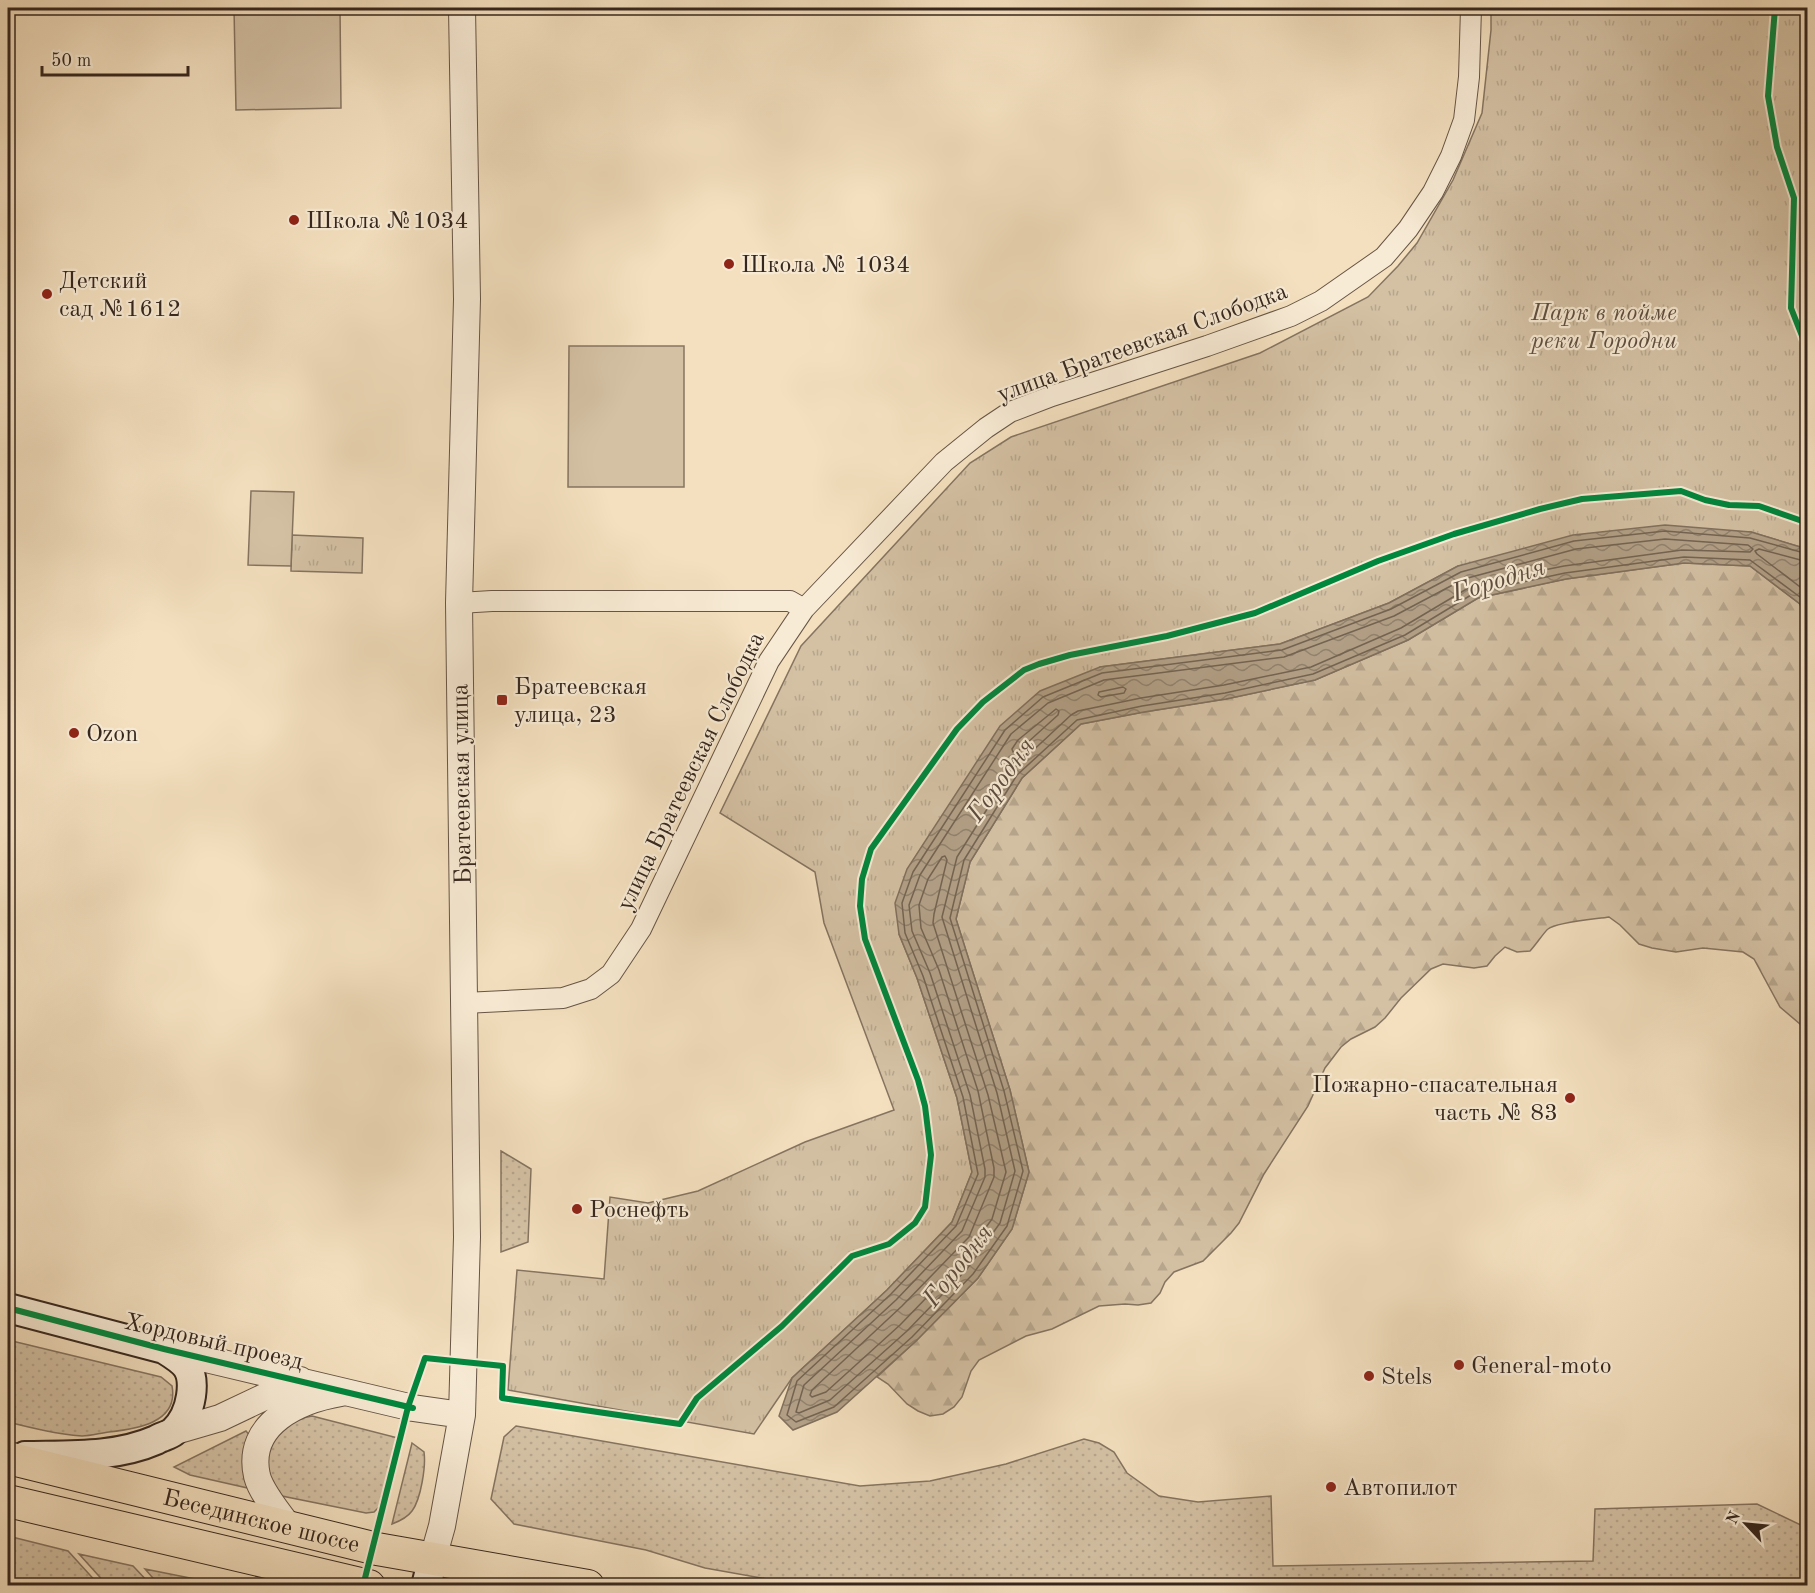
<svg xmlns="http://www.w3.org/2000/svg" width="1815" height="1593" viewBox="0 0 1815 1593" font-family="'Old Standard TT',serif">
  <defs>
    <pattern id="grass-dots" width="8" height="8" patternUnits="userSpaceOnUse" patternTransform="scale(1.5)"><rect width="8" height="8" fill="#d4c1a4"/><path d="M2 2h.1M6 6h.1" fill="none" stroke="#b7a68d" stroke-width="1.8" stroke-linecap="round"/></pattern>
    <pattern id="forest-firs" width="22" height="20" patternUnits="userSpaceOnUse" patternTransform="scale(1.5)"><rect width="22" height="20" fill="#d4c1a4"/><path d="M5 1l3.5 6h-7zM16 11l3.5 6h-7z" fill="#b7a68d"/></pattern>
    <pattern id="park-tufts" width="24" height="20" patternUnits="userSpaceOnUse" patternTransform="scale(1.5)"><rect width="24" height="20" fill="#d4c1a4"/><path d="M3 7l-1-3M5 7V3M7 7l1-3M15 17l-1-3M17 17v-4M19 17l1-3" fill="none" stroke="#b7a68d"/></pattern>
    <pattern id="water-waves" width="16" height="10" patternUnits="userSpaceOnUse" patternTransform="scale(1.5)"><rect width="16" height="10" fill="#b3a188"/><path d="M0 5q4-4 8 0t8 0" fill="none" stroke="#92836f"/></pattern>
  </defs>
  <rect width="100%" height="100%" fill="#f4e0bf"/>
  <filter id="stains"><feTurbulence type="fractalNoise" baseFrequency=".00333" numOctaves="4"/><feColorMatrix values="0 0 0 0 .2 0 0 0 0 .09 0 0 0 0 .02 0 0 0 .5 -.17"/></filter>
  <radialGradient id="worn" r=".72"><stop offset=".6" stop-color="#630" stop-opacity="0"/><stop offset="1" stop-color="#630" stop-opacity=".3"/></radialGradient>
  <!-- grass -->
  <path fill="url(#grass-dots)" stroke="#857461" stroke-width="1.5" d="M501,1151L531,1169L528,1242L501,1252Z
    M8,1340L161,1377L172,1386C179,1423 136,1429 109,1432C100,1433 91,1436 82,1436C56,1434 32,1428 8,1422Z
    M312,1416L398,1438L381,1505L374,1512L366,1513L277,1495C275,1491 271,1487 270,1483C267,1476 266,1457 268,1450C274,1432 295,1419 312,1416Z
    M516,1426L860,1486L930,1481L1006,1464L1084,1439L1099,1443L1114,1452L1127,1473L1159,1496L1198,1502L1271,1496L1273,1566L1593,1561L1595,1509L1757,1504L1807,1528V1585H801L705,1568L646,1550L514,1524L491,1499L504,1437Z
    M246,1431L251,1437L252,1489L190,1475L174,1467Z
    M412,1443L424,1452C426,1466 421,1499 412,1511C407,1518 400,1521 392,1524Z
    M8,1536L68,1551L99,1585H8Z
    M79,1554L133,1566L151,1585H107Z
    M145,1569L225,1585H159Z"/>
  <!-- forest -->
  <path fill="url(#forest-firs)" stroke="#857461" stroke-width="1.5" d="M1684,563L1750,566L1800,604L1808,624L1807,1030L1780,1007L1754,959L1743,952L1703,948L1676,952L1652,948L1639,944L1620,925L1609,917C1597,919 1557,922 1548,929C1545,931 1535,946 1530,951L1517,952L1505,947L1495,956L1487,966L1474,968L1443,964L1431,969L1401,998L1385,1018L1375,1027L1351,1039L1341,1047L1325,1068L1308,1106L1264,1174L1239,1223L1231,1233L1203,1261L1174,1272L1165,1282L1160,1293L1151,1303L1138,1305L1125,1304L1099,1306L1052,1329L1026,1336L979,1360L971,1371L962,1397L954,1407L943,1414L930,1416L918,1411L907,1404L888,1384L877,1377L916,1341L978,1278L1012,1229L1029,1172L1010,1090L956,919L970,862L1022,778L1081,724L1144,712L1226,699L1315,680L1408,640L1478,598L1566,579Z"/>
  <!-- park -->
  <path fill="url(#park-tufts)" stroke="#857461" stroke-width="1.5" d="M1228,8H1269V12L1228,13Z
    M1491,8H1807V46L1804,93L1808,105L1807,549L1751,532L1458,566L1389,603L1280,644L1100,667L899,934L917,978L957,1098L972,1172L952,1222L887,1290L792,1378L754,1434L508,1390L517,1270L604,1279L610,1197L648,1203L698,1191L805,1142L894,1110L824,923L815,872L720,813L801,646L970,463L1011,437L1260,353L1368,297L1398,266L1417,243L1453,180L1482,113L1491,30Z
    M292,535L363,538L362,573L291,571Z"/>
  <!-- garden -->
  <path fill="#d4c1a4" stroke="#857461" stroke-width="1.5" d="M234,8H340L341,108L236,110Z
    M569,346H684V487H568Z
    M251,491L294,492L291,566L248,565Z"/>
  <!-- water -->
  <path fill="url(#water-waves)" stroke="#81705e" stroke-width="1.5" d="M1665,525L1751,532L1807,549V624L1800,604L1750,566L1684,563L1566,579L1478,598L1408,640L1315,680L1226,699L1144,712L1081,724L1022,778L970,862L956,919L1010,1090L1029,1172L1012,1229L978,1278L916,1341L837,1412L793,1430L779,1416L792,1378L887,1290L952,1222L972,1172L957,1098L917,978L899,934L895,903L907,869L1000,726L1040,691L1100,667L1280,644L1389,603L1458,566L1573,535Z"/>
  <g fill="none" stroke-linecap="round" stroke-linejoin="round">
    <!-- shore -->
    <path stroke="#746453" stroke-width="1.5" d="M1665,539L1748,545L1753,549L1750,552L1682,550L1564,566L1475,584L1401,628L1311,667L1224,685L1141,698L1078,711L1071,715L1011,771L957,857L942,917L997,1093L1015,1171L1000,1223L967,1269L907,1331L830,1400L799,1413L796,1412L804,1385L896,1300L962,1231L985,1177V1169L970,1095L930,973L912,931L909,905L920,875L1011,734L1048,703L1104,680L1284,657L1394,616L1464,579L1576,549Z
      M1808,554L1750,538L1665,531L1574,541L1461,572L1391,609L1282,650L1102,673L1043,697L1005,730L913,872L902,903L905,933L923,976L963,1097L978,1174L956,1226L891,1294L797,1381L787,1415L796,1422L834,1407L912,1337L973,1274L1007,1226L1023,1171L1004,1091L950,918L964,860L1017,775L1077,720L1142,706L1225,693L1313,674L1405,635L1476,592L1565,573L1684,557L1750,560L1804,600L1808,607
      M1808,562L1759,549L1755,551L1757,554L1808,593
      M1123,687L1126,689L1124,693L1101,697L1098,695L1099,692Z
      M1056,709L1059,711L1058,715L1017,752H1013L1012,749L1018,740Z
      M945,856L947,860L934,914L933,923L988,1095L1006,1172L992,1219L960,1263L900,1325L826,1392L812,1397L810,1395L812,1390L902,1306L969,1237L994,1177V1168L978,1091L939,970L921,928L919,905L928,879L942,857Z"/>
    <defs>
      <path id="minor" d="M459,603L492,601H790L804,609
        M464,1003L563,998L591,989L611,974L641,929L769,661L804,609L944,462L986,428L1010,412L1052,396L1207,346L1291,316L1321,301L1384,257L1408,229L1433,192L1451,156L1464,120L1469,77L1471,8"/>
      <path id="tertiary" d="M164,1349L413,1408L462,1415
        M172,1432L220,1418L300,1380
        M289,1527C279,1514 261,1492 257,1476C245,1423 300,1400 341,1393
        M433,1558L442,1526L462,1415L467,1237L459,603L467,299L462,8"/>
      <path id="secondary" d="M8,1308L164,1349C185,1362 195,1368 191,1396C189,1409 184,1422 173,1432C169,1435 161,1437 156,1440C115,1458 68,1455 25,1456
        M426,1586L433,1558"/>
      <g id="primary">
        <path id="s1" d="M8,1458L377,1549L588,1586"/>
        <path d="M8,1501L369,1586"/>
      </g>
    </defs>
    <!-- minor casing -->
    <use href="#minor" stroke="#665546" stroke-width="22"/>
    <!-- tertiary casing -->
    <use href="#tertiary" stroke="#665546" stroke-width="28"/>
    <!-- secondary casing -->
    <use href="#secondary" stroke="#36271e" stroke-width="32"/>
    <!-- primary casing -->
    <use href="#primary" stroke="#36271e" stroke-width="34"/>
    <!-- minor -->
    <use href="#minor" stroke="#f8ebd5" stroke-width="20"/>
    <!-- tertiary -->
    <use href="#tertiary" stroke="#f8ebd5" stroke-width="26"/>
    <!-- secondary -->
    <use href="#secondary" stroke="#f8ebd5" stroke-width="28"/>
    <!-- primary -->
    <use href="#primary" stroke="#f4e0bf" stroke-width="32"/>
    <defs>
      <path id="cycleway" d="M1775,8L1768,96L1777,147L1794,198L1791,308L1808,351
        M8,1308L164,1349L413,1408
        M363,1586L408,1407L425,1358L503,1366L502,1398L680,1424L697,1398L782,1326L852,1256L889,1244L915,1223L925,1207L931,1155L925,1106L918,1080L865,939L860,906L862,879L871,849L957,729L983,702L1024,670L1039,664L1070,655L1167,636L1255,613L1378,561L1454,534L1540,509L1582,499L1681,491L1705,500L1729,505L1759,506L1808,523"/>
    </defs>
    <!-- cycleway casing -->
    <use href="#cycleway" stroke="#f8ebd5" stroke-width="10"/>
    <!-- cycleway -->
    <use href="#cycleway" stroke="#00873e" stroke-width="6"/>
  </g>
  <!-- markers -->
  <g fill="#8f2418" stroke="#f8ebd5" stroke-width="2">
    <circle cx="294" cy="220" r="6"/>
    <circle cx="729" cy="264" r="6"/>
    <circle cx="47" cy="294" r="6"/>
    <rect x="496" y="694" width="12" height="12" rx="3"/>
    <circle cx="74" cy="733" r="6"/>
    <circle cx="1570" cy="1098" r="6"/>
    <circle cx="577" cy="1209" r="6"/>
    <circle cx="1459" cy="1365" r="6"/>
    <circle cx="1369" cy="1376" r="6"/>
    <circle cx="1331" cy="1487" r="6"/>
  </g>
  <g text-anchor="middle" stroke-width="4.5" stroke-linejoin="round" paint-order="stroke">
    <!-- poi labels -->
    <g font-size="24" fill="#36271e" stroke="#f8ebd5" text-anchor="start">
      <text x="306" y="228">Школа №1034</text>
      <text x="741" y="272">Школа № 1034</text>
      <text x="59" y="288">Детский<tspan x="59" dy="28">сад №1612</tspan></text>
      <text x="514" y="694">Братеевская<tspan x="514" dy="28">улица, 23</tspan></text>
      <text x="86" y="741">Ozon</text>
      <text x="1558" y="1092" text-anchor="end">Пожарно-спасательная<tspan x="1558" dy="28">часть № 83</tspan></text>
      <text x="589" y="1217">Роснефть</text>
      <text x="1471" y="1373">General-moto</text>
      <text x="1381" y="1384">Stels</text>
      <text x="1343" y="1495">Автопилот</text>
    </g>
    <!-- park labels -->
    <g font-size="24" font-style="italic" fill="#5e4e40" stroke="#f8ebd5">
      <text x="1604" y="320">Парк в пойме<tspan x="1604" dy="28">реки Городни</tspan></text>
    </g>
    <!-- street labels -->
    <g font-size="24" fill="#36271e" stroke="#f8ebd5">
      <text transform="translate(1142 342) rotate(-20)" y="8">улица Братеевская Слободка</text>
      <text transform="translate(690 771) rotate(-64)" y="8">улица Братеевская Слободка</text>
      <text transform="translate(461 784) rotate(-91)" y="8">Братеевская улица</text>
      <text transform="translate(214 1341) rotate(13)" y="8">Хордовый проезд</text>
      <text dy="8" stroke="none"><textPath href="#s1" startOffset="261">Бесединское шоссе</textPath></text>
    </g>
    <!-- water labels -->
    <g font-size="26" font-style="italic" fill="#5c4c3e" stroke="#f8ebd5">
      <text transform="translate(1498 579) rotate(-17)" y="9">Городня</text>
      <text transform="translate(1000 779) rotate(-54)" y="9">Городня</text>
      <text transform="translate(957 1265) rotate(-52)" y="9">Городня</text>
    </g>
  </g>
  <!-- margin -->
  <rect width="1815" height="1593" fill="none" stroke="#f4e0bf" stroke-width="30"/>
  <rect x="9" y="9" width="1797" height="1575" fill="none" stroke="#36271e" stroke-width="3"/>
  <rect x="15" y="15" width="1785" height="1563" fill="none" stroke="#36271e" stroke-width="1.5"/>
  <!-- north arrow -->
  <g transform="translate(1746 1524) rotate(296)" stroke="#f8ebd5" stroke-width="4.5" paint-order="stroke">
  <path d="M0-4.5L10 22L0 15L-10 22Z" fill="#36271e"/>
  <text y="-9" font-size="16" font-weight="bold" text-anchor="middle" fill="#36271e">N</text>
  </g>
  <!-- scale -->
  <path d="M42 66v9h146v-9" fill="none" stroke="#36271e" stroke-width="3"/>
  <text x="51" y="66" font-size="18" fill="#36271e" stroke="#f8ebd5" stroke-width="4.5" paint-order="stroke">50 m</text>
  <rect width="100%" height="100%" filter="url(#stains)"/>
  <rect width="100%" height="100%" fill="url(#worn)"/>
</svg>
